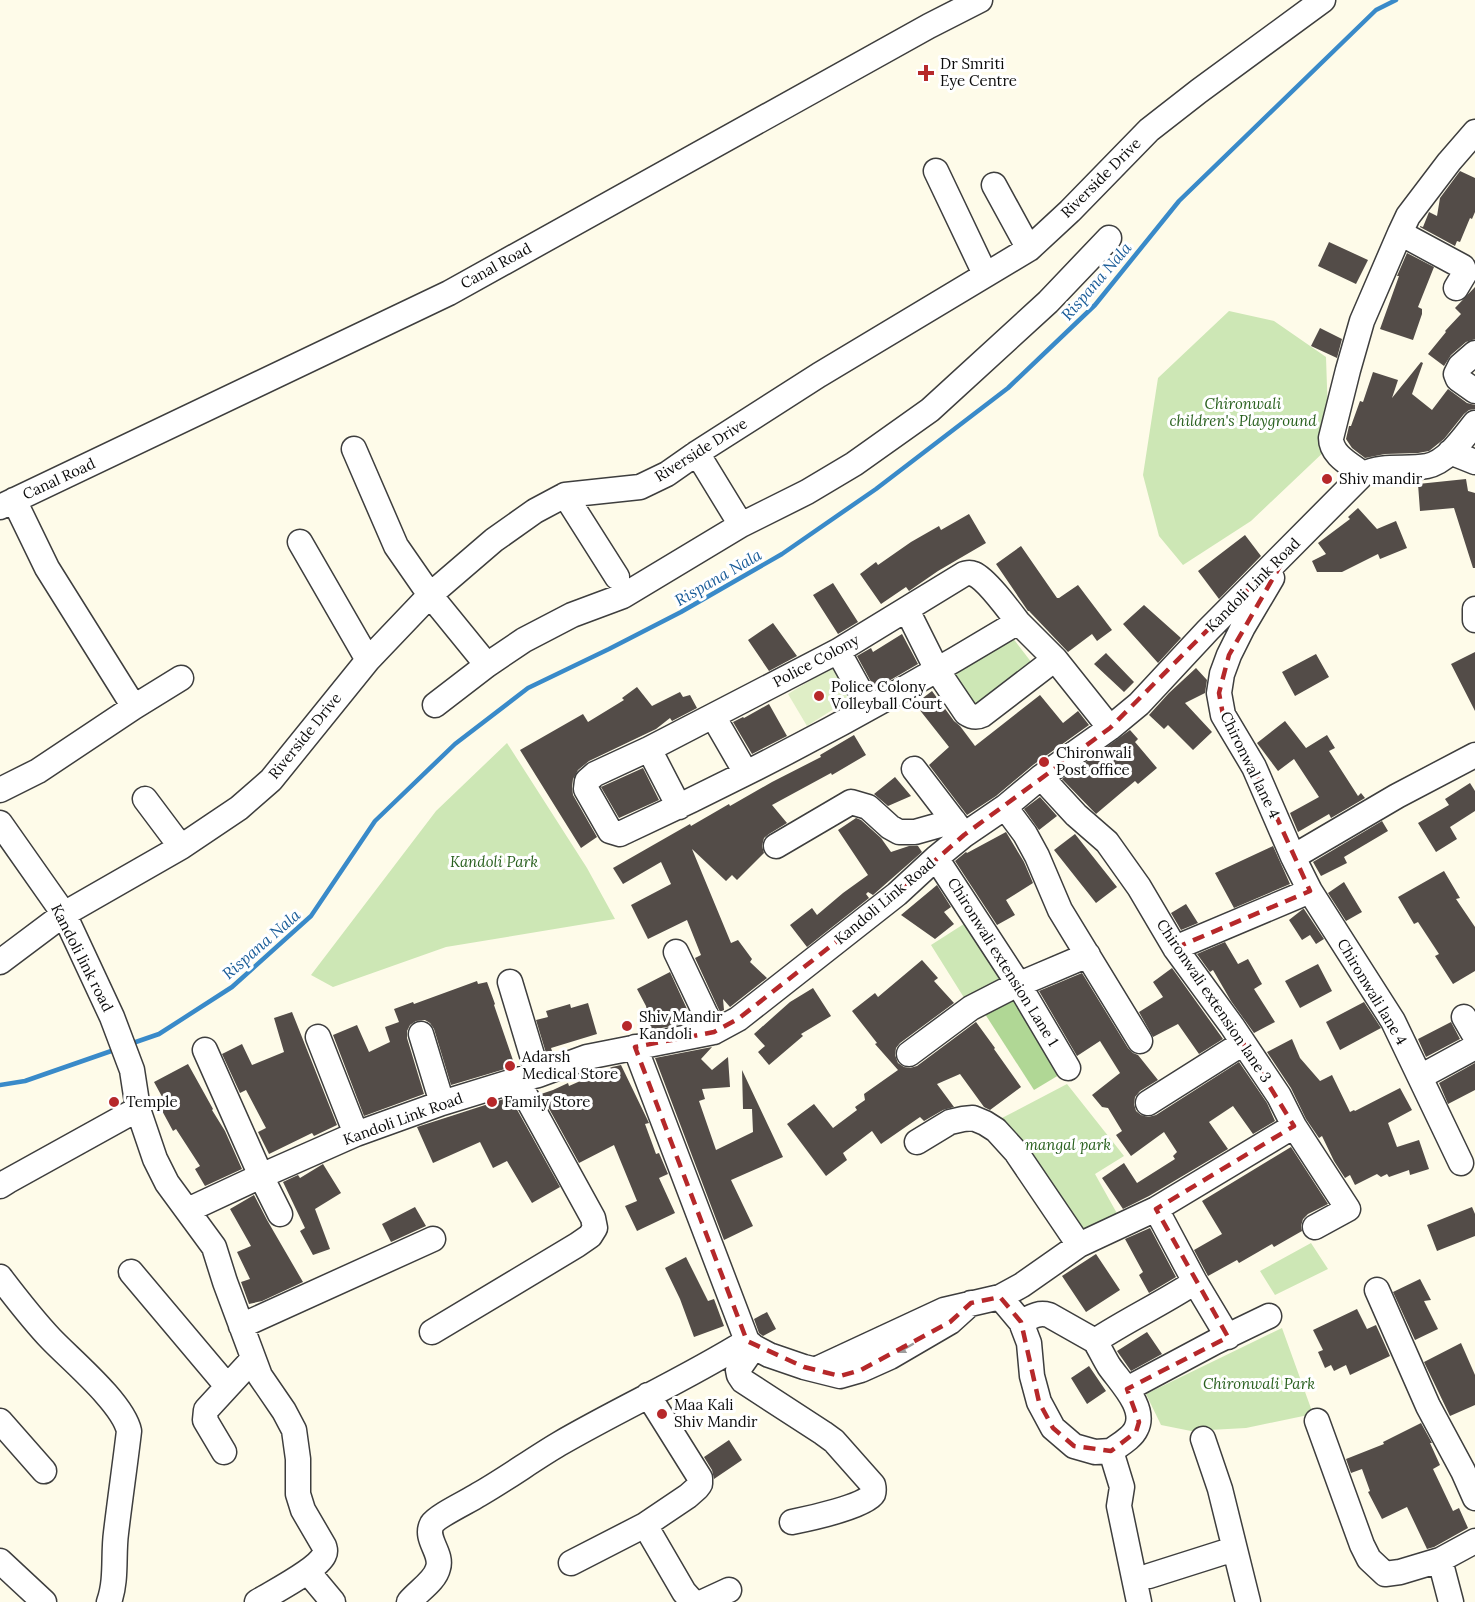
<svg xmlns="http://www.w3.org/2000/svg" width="1475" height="1602" viewBox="0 0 1475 1602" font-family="Lora,serif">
  <rect width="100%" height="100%" fill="#fefbe9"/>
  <!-- green -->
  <path fill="#cde7b5" d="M1229,311L1274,321L1326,357L1329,447L1251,521L1183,565L1159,536L1143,475L1158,378Z
    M1012,637L1035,667L977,713L949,674Z
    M507,743L587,868L615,919L446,947L333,987L311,975L436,811Z
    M967,922L1004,981L968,1004L931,945Z
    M1067,1084L1124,1156L1095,1174L1119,1217L1087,1234L1002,1118Z
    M1311,1243L1328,1269L1275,1295L1260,1271Z
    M1282,1328L1313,1414L1246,1428L1191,1431L1161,1425L1146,1394Z"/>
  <!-- forest -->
  <path fill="#b0d795" d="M1014,994L1064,1072L1034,1090L985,1014Z"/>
  <!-- pitch -->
  <path fill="#dfeec6" d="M832,667L851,698L807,726L788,694Z"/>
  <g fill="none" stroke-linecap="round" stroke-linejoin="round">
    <!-- stream -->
    <path stroke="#398ac9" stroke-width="4.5" d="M130,1044L159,1034L232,987L311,916L375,821L455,744L528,688L609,649L681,612L782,554L876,489L1008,388L1095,305L1179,201L1376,10L1396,0
      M0,1085L25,1081L117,1049"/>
  </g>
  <!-- building -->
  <path fill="#534c48" d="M1460,171L1475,178V212L1472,219L1470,218L1460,242L1457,241L1455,246L1420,227V226L1423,227L1429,212L1437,216L1440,198Z
    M1329,242L1368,260L1356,284L1318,266Z
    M1407,253L1434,267L1418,307L1422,309V314L1413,340L1380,329L1399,276H1397Z
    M1475,287V339L1466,342L1451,355L1444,366L1428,354L1446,332L1445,331L1461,314L1455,308Z
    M1320,328L1342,339L1337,358L1311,346Z
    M1421,362L1423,363L1412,394L1432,410L1448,389L1467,403L1475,405V409L1469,410L1464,414L1444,439L1429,451L1418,453L1385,454L1365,458L1352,448L1346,439L1349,426H1351L1360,401L1363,402L1373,372L1398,380L1392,398Z
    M1466,479L1468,491L1475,493V568H1473L1454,508L1420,511L1418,484Z
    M1358,508L1377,529L1396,521L1407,548L1380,559L1378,554L1342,572H1317L1312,561L1326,554L1318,543L1350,519L1348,517Z
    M969,514L986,543L938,571L909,591L906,587L881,604L860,574L876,562L878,565L911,542L939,526L941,530Z
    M1245,535L1261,556L1219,599L1198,571Z
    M1021,546L1057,598H1059L1078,585L1112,630L1097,641L1092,634L1068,652L1029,611H1028L996,564Z
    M833,583L858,622L838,634L813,595Z
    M1144,605L1181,638L1158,663L1123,624Z
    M773,623L797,656L769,671L748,640Z
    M902,634L918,664L875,689L857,656L871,648L873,652Z
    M1475,652V711L1451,664Z
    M1106,653L1134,682L1124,692L1094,664Z
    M1316,654L1329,677L1295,696L1282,672Z
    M1196,668L1207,680L1205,693L1185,703L1212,732L1193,750L1168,725L1164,729L1149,715L1169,693Z
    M637,687L652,706L680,692L683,697L690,695L697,708L672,721L670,718L656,729L589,761L578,770L573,779L572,787L573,795L597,837L581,848L520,750L583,714L588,722L624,700L622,698Z
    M932,691L954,721L960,726L975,746L1040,695L1063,723L1078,711L1089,725L1033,765L996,796L967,815L929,765L949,747L915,704Z
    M769,704L787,736L752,754L733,722L743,717L744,718Z
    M1285,721L1306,748L1327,735L1335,748L1329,751L1358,796L1361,793L1365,798L1331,818L1329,814L1298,832L1290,813L1319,797L1294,759L1278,771L1257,743Z
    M1130,730L1138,739L1135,742L1157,768L1138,784L1135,781L1096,814L1062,779Z
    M854,735L866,755L832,775L831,773L772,805L787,823L769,834L764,838L762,846L764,853L737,880L732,875L726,881L692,849L731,943L738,940L752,959L750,962L767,978L730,1007L723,999L724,1010L720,1012L695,958L701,955L687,920L648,939L631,905L671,884L661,862L623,884L613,868L690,824L691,826L729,804L730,806L772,782L821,757L820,755Z
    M643,768L659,800L619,818L601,787Z
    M895,777L911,796L888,806L874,794Z
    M1470,783L1475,791V811L1450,827L1457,839L1436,852L1418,823L1449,805L1445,799Z
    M1040,797L1057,816L1039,830L1024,809Z
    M856,818L861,820L881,838L891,852L909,846H918L922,852L873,895L868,892L866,894L869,898L807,947L790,925L812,908L817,915L843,893L868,875L838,830Z
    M1382,821L1388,831L1344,857L1347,863L1321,876L1313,862Z
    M1006,832L1024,862L1033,883L1006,900L1015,915L997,925L955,861L966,852L967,853Z
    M1075,834L1117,887L1096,903L1054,850Z
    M1273,846L1290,884L1234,908L1215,873Z
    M1444,871L1460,898L1456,899L1475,927V971L1453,984L1435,956L1439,954L1418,922L1414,924L1398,897Z
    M1344,882L1362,912L1346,921L1328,893Z
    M937,885L951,907L944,912L954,924L935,939L901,915Z
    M1186,904L1198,923L1181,930L1171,913Z
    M1303,909H1304L1324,939L1316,944L1310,935L1302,940L1289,920Z
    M1225,942L1238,964L1248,959L1262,984L1254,989L1275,1022L1254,1033L1231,1001L1213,970L1210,972L1197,954Z
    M922,960L938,978L934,981L954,1003L900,1043L896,1048L895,1055L898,1063L904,1067L910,1068L917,1066L976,1022L995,1048L994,1049L1021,1087L990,1110L984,1107L960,1074L937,1084L954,1107L943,1110L924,1121L920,1117L881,1144L872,1131L843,1153L847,1160L826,1176L787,1124L814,1104L833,1128L857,1110L855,1107L865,1100L864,1094L898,1070L875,1044L877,1043L852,1011L875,993L878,997Z
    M1318,964L1332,991L1300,1008L1285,981Z
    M1172,968L1223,1039L1199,1054L1178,1024L1153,1037L1139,1012L1163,997L1153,982Z
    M670,972L693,1022L651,1030L646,1006L637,989Z
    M1082,973L1128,1048L1133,1053L1138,1055L1158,1080L1140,1091L1135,1097L1134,1104L1136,1111L1141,1115L1148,1117L1156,1115L1239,1062L1267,1103L1275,1121L1253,1134L1233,1106L1209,1122L1228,1149L1149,1196L1123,1209L1102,1178L1124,1163L1137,1183L1175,1159L1173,1156L1177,1152L1164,1132L1131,1156L1116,1135L1122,1131L1108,1108L1102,1107L1092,1095L1120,1073L1100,1041L1077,1056L1039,991Z
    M477,981L478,984L487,982L495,1004L494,1005L515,1066L451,1085L434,1029L430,1023L425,1020L416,1021L410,1025L407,1031V1038L424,1094L364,1116L333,1035L357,1025L369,1052L390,1042L385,1027L399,1022L394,1009L413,1002L414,1004Z
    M813,988L831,1016L801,1034L803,1036L769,1065L758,1052L765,1046L754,1034L790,1002Z
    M1364,1002L1381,1028L1340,1050L1326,1022Z
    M588,1003L597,1034L551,1048L552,1051L546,1053L536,1020L548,1017L546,1011L570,1004L571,1008Z
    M292,1012L337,1125L314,1136L312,1133L269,1154L258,1132L266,1128L246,1090L240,1093L222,1054L242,1044L252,1065L284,1052L274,1018Z
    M1451,1022L1460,1039L1426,1057L1418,1039Z
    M1292,1039L1300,1058L1320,1081L1332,1075L1350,1112L1354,1110L1355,1111L1400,1088L1412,1110L1388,1123L1397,1147L1419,1140L1429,1169L1410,1175L1409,1170L1389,1177L1387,1174L1381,1177L1377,1174L1355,1185L1350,1175L1345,1178L1334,1161L1322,1136L1319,1138L1306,1119L1291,1088L1267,1052Z
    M712,1047L701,1059L712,1070L728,1057L730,1087L702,1089L705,1099L699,1101L716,1150L753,1132L752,1109H743L742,1070L783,1157L731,1180L753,1226L724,1240L655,1058Z
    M1475,1063V1090L1448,1104L1439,1083Z
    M188,1064L213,1109L212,1110L225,1131L242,1169L205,1186L195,1169L200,1166L176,1129L173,1131L160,1107L166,1104L154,1082Z
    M621,1065L649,1123L645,1124L656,1154L659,1153L668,1174L659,1178L675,1213L637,1231L625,1206L637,1201L614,1145L579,1163L541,1094L553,1090L568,1083L569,1086L612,1067Z
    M510,1097L560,1187L532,1203L507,1161L493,1168L480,1142L433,1163L417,1127Z
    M1291,1147L1328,1204L1308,1214L1303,1219L1301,1226L1302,1231L1274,1247L1272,1244L1239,1263L1237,1260L1208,1276L1194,1250L1222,1234L1202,1201Z
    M323,1164L341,1193L315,1209L330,1249L313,1255L300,1231L305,1228L283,1182L298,1175L300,1178Z
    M254,1195L267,1220L303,1282L262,1301L249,1304L241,1282L250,1279L237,1252L251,1246L230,1209Z
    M415,1207L426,1226L391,1242L382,1224Z
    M1472,1207L1475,1214V1236L1437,1251L1427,1225Z
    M1150,1228L1176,1277L1149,1293L1139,1275L1143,1272L1125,1239Z
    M1096,1254L1120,1290L1086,1312L1062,1276Z
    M686,1257L708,1301L714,1299L724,1326L694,1337L680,1299L665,1268Z
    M1420,1279L1431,1300L1424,1301L1438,1329L1415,1340L1393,1292Z
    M1357,1309L1367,1329L1376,1325L1390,1356L1350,1375L1346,1365L1334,1371L1331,1365L1325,1368L1318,1352L1323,1350L1313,1330Z
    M767,1312L776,1329L763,1336L759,1333L754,1319Z
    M1147,1332L1162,1354L1131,1371L1117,1351Z
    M1461,1343L1475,1375V1405L1450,1416L1424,1362Z
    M1089,1366L1106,1391L1087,1404L1071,1378Z
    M1421,1423L1432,1443H1430L1440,1465L1433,1469L1453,1511L1459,1508L1468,1528L1434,1547L1427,1549L1407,1507L1382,1519L1368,1492L1370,1491L1362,1469L1351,1473L1346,1459L1384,1444L1383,1442Z
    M729,1440L742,1460L714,1479L712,1470L704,1457Z"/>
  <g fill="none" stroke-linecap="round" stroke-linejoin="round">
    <defs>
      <path id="minor" d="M936,171L985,274
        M994,185L1029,249
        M1400,233L1463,267L1465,273L1456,288
        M1475,353L1460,366L1456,374L1458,379L1475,391
        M354,449L396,546L430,595L487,665L435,705
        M1450,452L1475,462
        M697,453L741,525
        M1363,474C1350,464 1331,455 1331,438L1348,370L1362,321L1400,233L1408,216L1449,162L1475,132
        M565,495L617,577
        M14,500L47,568L134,707
        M0,507L449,293L929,26L980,0
        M300,542L368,660
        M1272,578L1243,627L1229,655L1222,674L1219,693L1223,715L1254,767L1293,857L1310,891L1393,1021L1461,1163
        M1475,609V620
        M907,610L937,670L966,713C972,717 976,718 982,715L1055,659
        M1018,622C1009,610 986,579 974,574C969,572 969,573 964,574L838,651L649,749L595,774L587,781L586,789L610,831L620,834L624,832C759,770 891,699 1018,622L1055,659L1110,728
        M838,651L869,707
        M487,665L524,640L572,615L623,596L741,525L807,492L854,464L930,410L1048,302L1109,238
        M713,716L746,773
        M649,749L679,807
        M914,769L963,833
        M1041,777L1076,815L1107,842L1139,887L1175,948L1232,1026L1279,1096L1294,1126L1348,1209L1315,1227
        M0,790L38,771L134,707L181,678
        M145,799L181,847
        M1005,807L1025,834L1037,856L1060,910L1140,1041
        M0,823L64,914L112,1017L132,1070L138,1109L155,1159L167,1183L214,1247L225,1282L260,1376L284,1411L294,1430L298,1459V1494L303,1510L324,1546C325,1550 326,1551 324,1555C317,1570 273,1592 257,1602
        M776,846L851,802L868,807L890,827L899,832H915L954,821
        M1293,857L1397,796L1475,755
        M936,858L1019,985L1068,1068
        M1175,948L1310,891
        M676,952L714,1032
        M0,962L64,914L181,847L239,808L271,780L368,660L430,595L494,540L535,511L565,495L640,487L667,474L697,453L819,375L1029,249L1070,211L1149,130L1199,91L1323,0
        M510,982L538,1075
        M1464,1017L1475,1036
        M421,1034L442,1103
        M318,1037L356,1134
        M635,1047L747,1341L754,1347L769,1355L804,1367L840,1376L861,1370L890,1357L950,1322L971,1303
        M205,1050L261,1176L280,1214
        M909,1054L971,1008L1008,989L1088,955
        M1420,1077L1475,1047
        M1148,1103L1243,1043
        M917,1142L950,1122L963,1119L973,1118L985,1123L996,1130L1016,1152L1079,1245L1022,1285L1000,1297
        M0,1186L8,1181L138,1109
        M188,1210L261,1176L356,1134L442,1103L517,1080L538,1075L587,1057L714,1032L738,1019L897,894L936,858L964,835L1005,807L1041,777L1110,728L1139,704L1208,630L1363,474C1383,464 1406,470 1427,466C1447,462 1463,438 1475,423
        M1079,1245L1156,1209L1294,1126
        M131,1272L227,1386
        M0,1277C16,1298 33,1320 51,1339C71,1360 123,1403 129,1431C125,1465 120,1499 116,1533C113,1555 117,1580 109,1602
        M1195,1282L1228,1337
        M1377,1290L1428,1406L1463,1471L1475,1498
        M1021,1322C1031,1317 1038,1312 1049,1315L1095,1341
        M241,1326L433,1239
        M432,1332L577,1245L590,1236L595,1228L593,1218L517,1080
        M754,1347L738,1370L739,1375L743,1381L823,1433L834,1441L873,1485C874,1489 874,1491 873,1494C867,1506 807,1519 792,1522
        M817,1369L944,1310L1000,1297L1021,1322L1029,1343L1032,1376L1039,1402L1053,1428L1074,1446L1095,1452L1111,1451L1122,1487L1119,1506L1139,1602
        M1127,1389L1215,1342L1269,1316
        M0,1421L44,1471
        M1317,1421L1362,1545L1369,1559L1385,1574L1400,1572L1440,1560
        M1203,1439L1220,1489L1248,1602
        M1111,1451C1119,1445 1132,1438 1136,1429C1147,1408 1120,1382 1109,1366C1104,1358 1100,1349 1095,1341C1127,1320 1163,1303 1195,1282L1156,1209
        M224,1452L205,1420L206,1410L253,1359
        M645,1525L684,1592L692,1601L696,1602
        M0,1561L44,1602
        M571,1563L645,1525L688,1496L697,1488L700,1484V1478L648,1395
        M308,1572L333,1602
        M1149,1576L1234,1549
        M409,1602C418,1591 435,1581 438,1568C443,1553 424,1539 432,1524C437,1516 469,1501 478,1495C506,1479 532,1460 559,1444C621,1408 686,1379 747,1341
        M703,1602L729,1590
        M1451,1602L1440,1560L1475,1541"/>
    </defs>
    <!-- minor casing -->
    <use href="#minor" stroke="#3e3e3e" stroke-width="27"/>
    <!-- minor -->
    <use href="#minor" stroke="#fff" stroke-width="24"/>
  </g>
  <!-- one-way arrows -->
  <defs><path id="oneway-solid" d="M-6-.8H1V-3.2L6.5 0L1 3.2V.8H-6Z" transform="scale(1.5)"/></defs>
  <use fill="#9d9d9d" href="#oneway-solid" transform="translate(906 1348) rotate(150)"/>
  <!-- marked area -->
  <path fill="none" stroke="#b6282a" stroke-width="4.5" stroke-dasharray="12 8" stroke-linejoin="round" d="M1292,545L1229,655L1219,693L1223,715L1254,767L1310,891L1175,948L1243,1043L1294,1126L1156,1209L1228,1337L1127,1389L1139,1422L1136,1432L1111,1451L1074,1446L1053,1428L1039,1402L1021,1322L1000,1297L971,1303L950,1322L861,1370L840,1376L804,1367L747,1341L635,1047L714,1032L738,1019L897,894L964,835L1110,728Z"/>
  <!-- markers -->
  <g fill="#b6282a" stroke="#fff" stroke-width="2">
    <path d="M923 64h6v6h6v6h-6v6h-6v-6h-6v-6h6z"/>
    <circle cx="1327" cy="479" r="6"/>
    <circle cx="819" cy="696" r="6"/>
    <circle cx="1044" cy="762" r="6"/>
    <circle cx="627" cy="1026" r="6"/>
    <circle cx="510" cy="1066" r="6"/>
    <circle cx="114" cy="1102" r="6"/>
    <circle cx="492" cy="1102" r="6"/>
    <circle cx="662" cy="1414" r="6"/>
  </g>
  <g text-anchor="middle" stroke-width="6" stroke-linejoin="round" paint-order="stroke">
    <!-- poi labels -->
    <g font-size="15" fill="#0b0b0b" stroke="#fff" text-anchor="start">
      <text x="940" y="69">Dr Smriti<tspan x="940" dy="17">Eye Centre</tspan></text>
      <text x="1339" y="484">Shiv mandir</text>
      <text x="831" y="692">Police Colony<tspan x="831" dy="17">Volleyball Court</tspan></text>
      <text x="1056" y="758">Chironwali<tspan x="1056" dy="17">Post office</tspan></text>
      <text x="639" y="1022">Shiv Mandir<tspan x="639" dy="17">Kandoli</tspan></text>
      <text x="522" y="1062">Adarsh<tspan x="522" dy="17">Medical Store</tspan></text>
      <text x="126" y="1107">Temple</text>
      <text x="504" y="1107">Family Store</text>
      <text x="674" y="1410">Maa Kali<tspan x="674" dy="17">Shiv Mandir</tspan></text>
    </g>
    <!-- street labels -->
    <g font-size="15" fill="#0b0b0b" stroke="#fff">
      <text transform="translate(1101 178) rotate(-45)" y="5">Riverside Drive</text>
      <text transform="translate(496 266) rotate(-29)" y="5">Canal Road</text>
      <text transform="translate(701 450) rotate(-32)" y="5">Riverside Drive</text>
      <text transform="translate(59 479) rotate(-25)" y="5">Canal Road</text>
      <text transform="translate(1253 585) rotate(-45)" y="5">Kandoli Link Road</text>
      <text transform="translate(816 661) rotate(-28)" y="5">Police Colony</text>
      <text transform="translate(305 736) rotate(-51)" y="5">Riverside Drive</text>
      <text transform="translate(1250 765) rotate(64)" y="5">Chironwal lane 4</text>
      <text transform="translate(885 901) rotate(-40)" y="5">Kandoli Link Road</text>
      <text transform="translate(82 958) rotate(63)" y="5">Kandoli link road</text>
      <text transform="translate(1003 962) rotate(58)" y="5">Chironwali extension Lane 1</text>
      <text transform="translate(1372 992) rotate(59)" y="5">Chironwali lane 4</text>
      <text transform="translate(1214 1001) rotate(56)" y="5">Chironwali extension lane 3</text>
      <text transform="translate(403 1119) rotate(-20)" y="5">Kandoli Link Road</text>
    </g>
    <!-- park labels -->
    <g font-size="15" font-style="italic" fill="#29601e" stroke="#fff">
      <text x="1243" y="409">Chironwali<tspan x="1243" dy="17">children's Playground</tspan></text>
      <text x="494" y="867">Kandoli Park</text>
      <text x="1068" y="1150">mangal park</text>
      <text x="1259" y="1389">Chironwali Park</text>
    </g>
    <!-- water labels -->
    <g font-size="16" font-style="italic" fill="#195c98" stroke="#fff">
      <text transform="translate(1096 281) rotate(-49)" y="6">Rispana Nala</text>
      <text transform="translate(718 577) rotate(-30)" y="6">Rispana Nala</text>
      <text transform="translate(261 944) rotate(-41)" y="6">Rispana Nala</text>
    </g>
  </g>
</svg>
